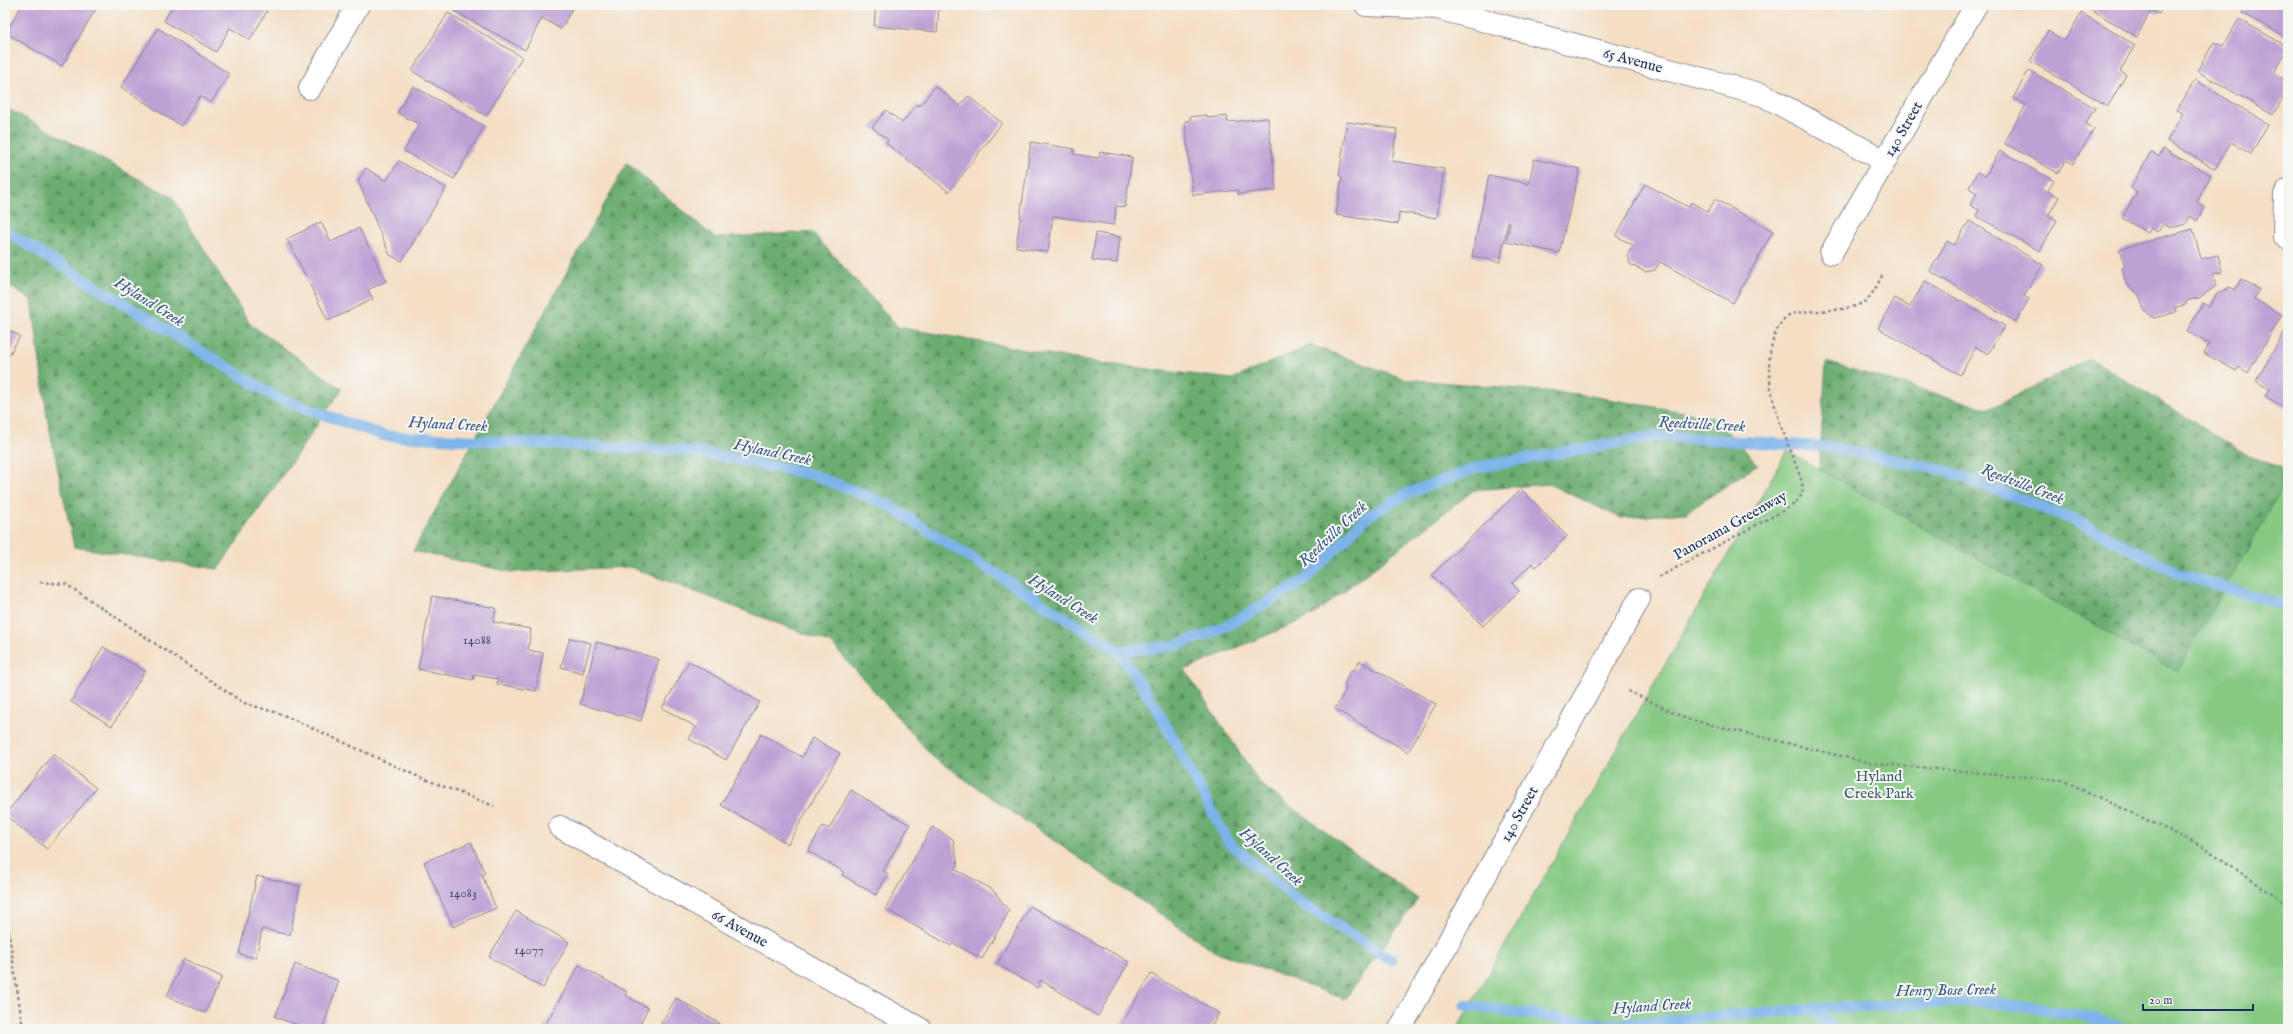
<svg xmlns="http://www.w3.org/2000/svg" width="2293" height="1034" viewBox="0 0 2293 1034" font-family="'IM FELL English',serif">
  <defs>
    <pattern id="forest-firs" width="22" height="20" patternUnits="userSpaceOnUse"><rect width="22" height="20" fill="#6cad71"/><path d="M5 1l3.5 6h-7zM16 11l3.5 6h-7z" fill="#588d60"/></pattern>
  </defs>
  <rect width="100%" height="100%" fill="#f6f6f2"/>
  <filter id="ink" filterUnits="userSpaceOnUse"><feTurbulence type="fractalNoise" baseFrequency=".025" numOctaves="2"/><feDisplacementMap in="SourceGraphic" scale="8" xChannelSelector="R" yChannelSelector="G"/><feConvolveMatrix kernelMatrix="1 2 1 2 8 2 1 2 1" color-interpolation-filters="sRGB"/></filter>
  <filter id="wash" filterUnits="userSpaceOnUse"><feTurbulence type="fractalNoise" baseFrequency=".012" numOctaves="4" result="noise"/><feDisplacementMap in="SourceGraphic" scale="16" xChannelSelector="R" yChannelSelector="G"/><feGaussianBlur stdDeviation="0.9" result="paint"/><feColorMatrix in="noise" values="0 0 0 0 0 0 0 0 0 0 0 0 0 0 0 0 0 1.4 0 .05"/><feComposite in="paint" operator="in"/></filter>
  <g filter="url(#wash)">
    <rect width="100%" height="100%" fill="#f4dfc5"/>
    <!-- forest -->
    <path fill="url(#forest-firs)" stroke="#446e68" d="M5,107L172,197L250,324L342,389L218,569L74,547L47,417L32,300L5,284Z
      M627,163L715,238L812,232L898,327L1098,363L1232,379L1311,345L1405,379L1579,394L1713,417L1758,464L1686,513L1621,518L1549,484L1474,490L1312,616L1185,670L1261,785L1418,899L1345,999L1214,951L934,758L832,644L630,567L511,572L413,551Z
      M2090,358L2249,456L2288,470V762L1813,567L1826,362L1989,409Z"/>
    <!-- park -->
    <path fill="#86c983" stroke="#507c70" d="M1787,451L2177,672L2288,479V1029H1457Z"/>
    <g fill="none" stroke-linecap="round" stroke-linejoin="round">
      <!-- stream -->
      <path stroke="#7bb3ea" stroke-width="11" d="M5,231L279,399L385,436L694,451L814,475L886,504L1118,651L1156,707L1229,843L1302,904L1392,960
        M1118,651L1173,646L1204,636L1234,622L1304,581L1367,517L1406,494L1479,467L1656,436L1828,447L1947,471L2077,521L2179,574L2288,606
        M1465,1005L1607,1025L1812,1009L1834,1029
        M1812,1009L1983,1001L2088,1016L2124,1029"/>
    </g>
    <g id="blocks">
      <!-- building -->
      <path fill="#bda0d4" d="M22,5H98L62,66L6,33Z
        M173,5H258L267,11L250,40L230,28L216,52L164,21Z
        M448,5H574L561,29L542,18L525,50L447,7Z
        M876,5H952V9L939,8L937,32L874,26Z
        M2084,5H2164L2159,14L2151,10L2137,37Z
        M2246,5H2288V38L2242,13Z
        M448,13L522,57L486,116L412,71Z
        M2081,13L2135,45L2120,71L2126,75L2108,106L2030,61L2048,31L2065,41Z
        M2239,19L2288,47L2274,73L2288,82V89L2273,115L2197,71L2214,42L2223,46Z
        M158,28L229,74L211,103L200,96L181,126L121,87Z
        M2029,70L2095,108L2085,124L2094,129L2073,164L2066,160L2058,173L2004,143L2026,105L2013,98Z
        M2195,80L2268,124L2251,154L2231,142L2215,169L2167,141L2183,113L2177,110Z
        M413,86L484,126L454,179L404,151L419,124L397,113Z
        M935,86L960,106L968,96L1002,123L949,192L886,143L888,140L872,127L886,110L902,123L917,104L920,106Z
        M1207,115L1208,118L1227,116L1228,122L1268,118L1276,190L1238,194V190L1193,195L1185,121H1190V117Z
        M1347,122L1397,129L1392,161L1444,169L1437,218L1399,212L1398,224L1336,215L1342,176H1339Z
        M1031,142L1074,149L1073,154L1099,158L1100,152L1132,157L1125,207L1116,206L1114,225L1053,216L1048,252L1016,247Z
        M2163,149L2211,175L2197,202L2205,207L2197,221L2190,216L2186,224L2171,228L2163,224L2158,232L2151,228L2148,233L2122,218L2137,192L2131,188L2151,152L2159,157Z
        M2000,151L2054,181L2048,191L2059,197L2048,216L2057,220L2040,251L1976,216L1979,210L1970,205L1977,193L1969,188L1977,172L1985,176Z
        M1534,159L1580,169L1559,253L1506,242L1510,223L1508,222L1500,262L1472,256L1489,175L1529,184Z
        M399,161L446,188L402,261L390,255L358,181L366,168L386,181Z
        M1645,184L1688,207L1691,202L1708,212L1715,199L1773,231L1733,303L1660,262L1655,270L1645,272L1630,264L1628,254L1633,245L1616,236Z
        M1969,221L2043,265L2024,296L2029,299L2016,322L1930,271L1947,241L1954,245Z
        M321,222L331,242L359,228L386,281L368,290L373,299L328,321L287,239Z
        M2193,229L2201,259L2218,255L2222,272L2213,274L2216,286L2199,298L2186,301V305L2175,307L2176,312L2154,318L2144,310L2139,295L2126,284L2122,267L2125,266L2119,249Z
        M1096,233L1120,237L1117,263L1092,260Z
        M2241,279L2259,289L2254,299L2282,315L2248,373L2239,367L2236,371L2204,353L2209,344L2187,331L2203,303L2209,307L2217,294L2230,287L2235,290Z
        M1925,281L2005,326L1988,354L1976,347L1960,375L1878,328L1895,298L1910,307Z
        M2288,326V409L2265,396L2269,389L2256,381Z
        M5,328L20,336L5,362Z
        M1521,489L1567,536L1536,567L1532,563L1512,583L1519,591L1483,626L1432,575Z
        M432,596L496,608L493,622L531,629L528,650L543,653L536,691L497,684L498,679L474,675L473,680L418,669Z
        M570,638L591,643L583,673L561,667Z
        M597,642L659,659L641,721L580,704Z
        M103,647L145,671L112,726L71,702Z
        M689,661L760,702L726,760L689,739L696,727L662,708Z
        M1360,661L1436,704L1408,752L1335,709L1346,689L1345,683L1350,671L1355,669Z
        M761,734L802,757L812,738L840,753L788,844L721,805Z
        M53,754L96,788L47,849L5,815Z
        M851,790L910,825L883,871L888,874L876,895L842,875L844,872L808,851L823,826L829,829Z
        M932,827L953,839L958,865L955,869L993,890L1009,911L982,959L953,943L951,946L885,909Z
        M471,842L485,873L482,875L496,908L453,927L424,862Z
        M257,876L300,886L290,935L262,929L256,958L239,954Z
        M1030,906L1129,962L1098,1016L1041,980L1037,988L997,964Z
        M516,911L569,942L543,988L489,957Z
        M184,959L222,977L205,1013L167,996Z
        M295,964L339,981L322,1029H309L275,1017Z
        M579,965L627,992L625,995L648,1008L637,1029H543Z
        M1151,974L1219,1013L1210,1029H1119Z
        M676,998L719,1023L715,1029H658Z"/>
    </g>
  </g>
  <g filter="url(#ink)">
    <use href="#blocks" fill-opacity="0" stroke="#888792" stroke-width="1"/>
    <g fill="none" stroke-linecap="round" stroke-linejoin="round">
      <defs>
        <path id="street" d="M1366,5L1437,8L1763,95L1885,161
          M310,88L358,5
          M2288,190L2285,195L2284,236L2288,239
          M1831,253L1976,5
          M560,827L920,1029
          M1400,1029L1639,599"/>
      </defs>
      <!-- street casing -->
      <use href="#street" stroke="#888792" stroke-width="24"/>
      <!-- path -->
      <path stroke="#888792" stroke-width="2.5" stroke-dasharray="3 3" stroke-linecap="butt" d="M1659,577L1790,507C1800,499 1804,495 1802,482C1787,437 1754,378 1777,330C1781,322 1786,314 1796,313C1813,310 1847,312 1862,303C1872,298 1878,283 1883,274
        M40,582L66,584L244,703L284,715L419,777L494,806
        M1628,691L1687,719L1870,763L2062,780L2204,847L2288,905
        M5,907L23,1029"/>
      <!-- street -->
      <use href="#street" stroke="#fff" stroke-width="22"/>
    </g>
  </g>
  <g text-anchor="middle" stroke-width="4" stroke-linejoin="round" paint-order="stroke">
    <!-- number labels -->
    <g font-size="13" fill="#444b7c">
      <text x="477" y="644">14088</text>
      <text x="463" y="897">14083</text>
      <text x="529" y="954">14077</text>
    </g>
    <!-- street labels -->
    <g font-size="15" fill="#1b2f5e" stroke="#f6f6f2">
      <text transform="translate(1633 60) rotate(15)" y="5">65 Avenue</text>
      <text transform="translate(1903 129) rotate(-60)" y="5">140 Street</text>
      <text transform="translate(1730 525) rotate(-29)" y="5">Panorama Greenway</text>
      <text transform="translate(1519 814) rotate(-61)" y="5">140 Street</text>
      <text transform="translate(740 928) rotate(29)" y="5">66 Avenue</text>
    </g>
    <!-- park labels -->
    <g font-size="15" fill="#3b5d69" stroke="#f6f6f2">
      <text x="1879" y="781">Hyland<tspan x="1879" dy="17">Creek Park</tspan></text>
    </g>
    <!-- water labels -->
    <g font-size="16" font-style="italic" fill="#385788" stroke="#f6f6f2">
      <text transform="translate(150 301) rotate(32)" y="6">Hyland Creek</text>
      <text transform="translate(448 423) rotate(3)" y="6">Hyland Creek</text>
      <text transform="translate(1702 423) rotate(3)" y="6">Reedville Creek</text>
      <text transform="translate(773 451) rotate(12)" y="6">Hyland Creek</text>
      <text transform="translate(2023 483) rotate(21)" y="6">Reedville Creek</text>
      <text transform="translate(1332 533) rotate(-43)" y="6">Reedville Creek</text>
      <text transform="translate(1064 598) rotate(32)" y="6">Hyland Creek</text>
      <text transform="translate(1272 856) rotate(42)" y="6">Hyland Creek</text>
      <text transform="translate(1946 989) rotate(-1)" y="6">Henry Bose Creek</text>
      <text transform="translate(1652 1005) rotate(-4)" y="6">Hyland Creek</text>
    </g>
  </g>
  <!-- margin -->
  <rect width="2293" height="1034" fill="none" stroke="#f6f6f2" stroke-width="20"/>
  <!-- scale -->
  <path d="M2143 1004v6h110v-6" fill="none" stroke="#1b2f5e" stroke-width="2"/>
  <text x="2149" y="1004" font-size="12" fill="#1b2f5e" stroke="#f6f6f2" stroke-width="3" paint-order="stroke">20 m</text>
</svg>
